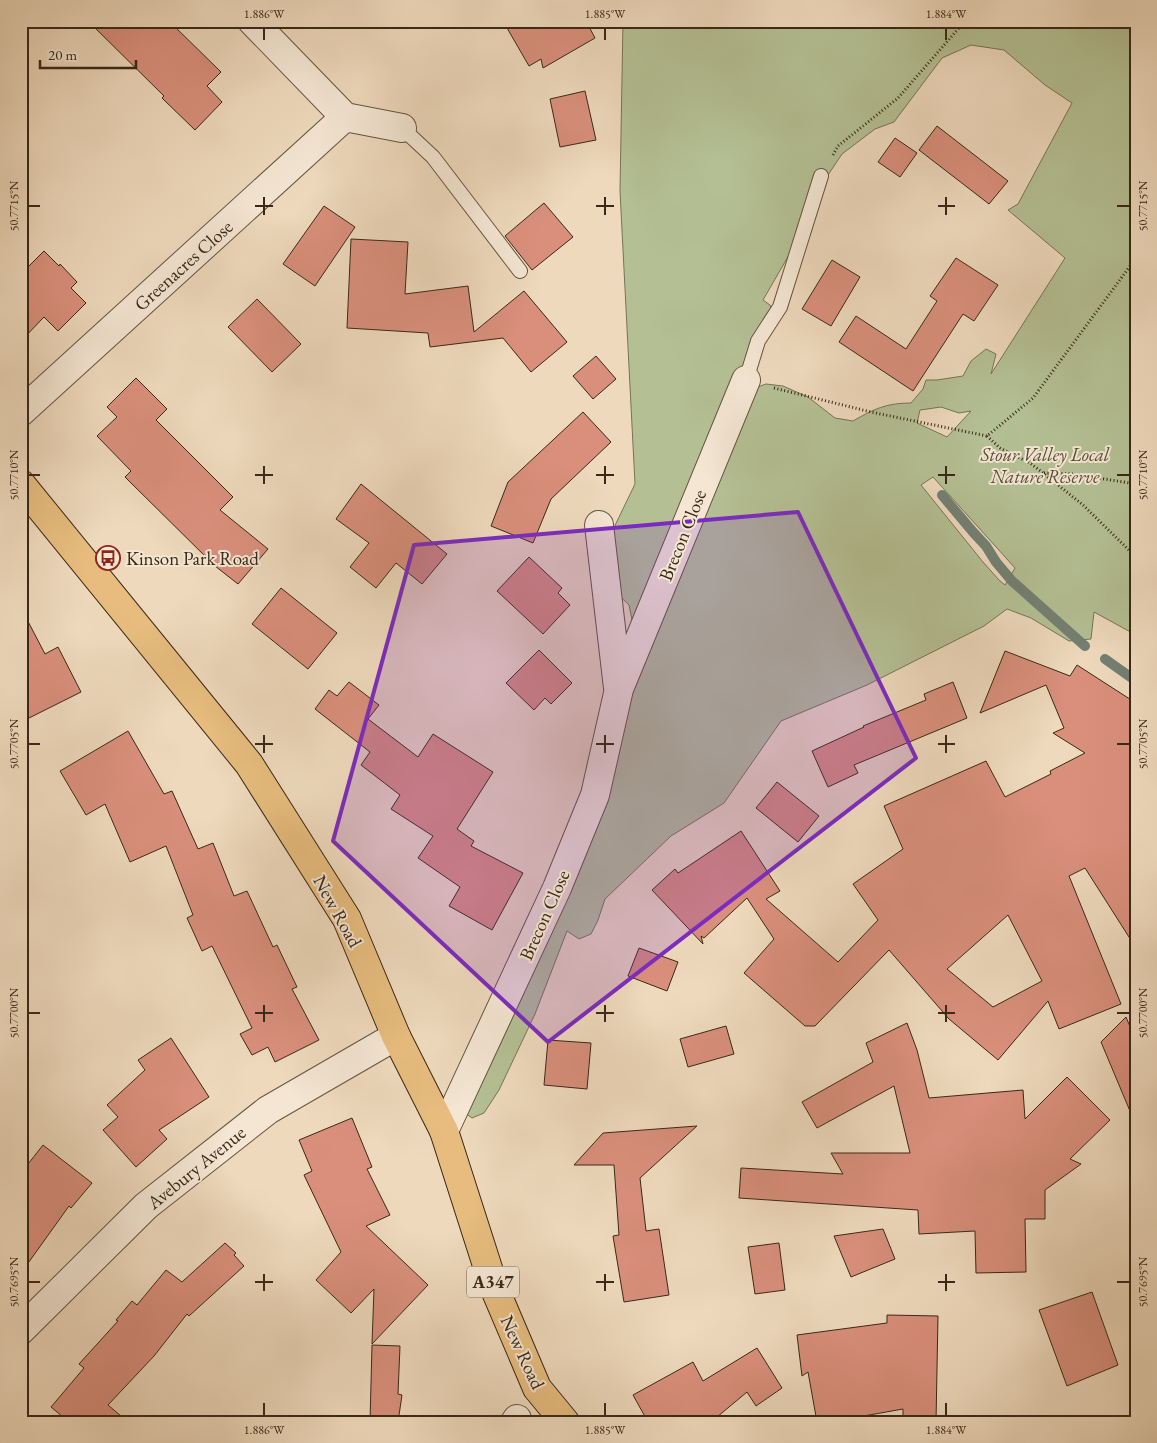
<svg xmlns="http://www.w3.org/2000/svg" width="1157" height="1443" viewBox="0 0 1157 1443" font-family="'EB Garamond',serif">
  <rect width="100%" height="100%" fill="#eed9bc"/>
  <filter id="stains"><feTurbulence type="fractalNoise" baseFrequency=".004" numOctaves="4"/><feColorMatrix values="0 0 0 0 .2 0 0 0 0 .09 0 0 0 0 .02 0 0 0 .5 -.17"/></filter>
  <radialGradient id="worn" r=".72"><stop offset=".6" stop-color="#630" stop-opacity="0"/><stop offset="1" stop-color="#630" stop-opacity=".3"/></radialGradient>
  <!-- green -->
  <path fill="#b4c094" stroke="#767456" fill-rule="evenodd" d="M623,21H1136V635L1094,612L1091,639L1069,641L1031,618L1007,609L984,626L867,685L781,721L724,803L671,836L605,899L598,920L591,934L579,939L567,931L535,1014L499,1090L484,1113L472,1118L465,1113L531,962L634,630L629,605L611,588L607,542L635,484L620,191ZM971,45L1004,50L1045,85L1072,103L1018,204L1008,210L1065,258L991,374L996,354L986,349L971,361L963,376L937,380H926L923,389L911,403C886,403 874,409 853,421L835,418L808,397L783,386L766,384L752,389L749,364L771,308L770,305L763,300L793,248L797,227L814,211L822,184L842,154L875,129L894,122L942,58ZM941,407L959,413L971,411L947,437L917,423L920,410ZM933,477L1015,568L1005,585L999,580L983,562L921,485Z"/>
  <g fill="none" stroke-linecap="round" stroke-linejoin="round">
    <!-- stream -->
    <path stroke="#738073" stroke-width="10" d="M942,495L973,532L986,546L996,562L1012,581L1085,646
      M1105,659L1136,681"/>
  </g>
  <!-- building -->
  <path fill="#d98f7c" stroke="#392817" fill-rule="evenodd" d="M88,21H169L221,72L207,86L222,102L195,130L162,98L164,96Z
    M503,21H586L595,38L543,68L541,59L529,66Z
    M585,91L596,140L560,147L550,99Z
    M937,126L1008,181L989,204L919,150Z
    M895,138L917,153L900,177L878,162Z
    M544,203L573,237L532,270L505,236Z
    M324,206L355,227L315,286L283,264Z
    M351,239L408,242L405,294L468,286L474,332L524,291L567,342L531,372L503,338L430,347L428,333L347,328Z
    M44,251L59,266L60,264L77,282L71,288L86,303L58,331L44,317L21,341V274Z
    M956,258L998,285L974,321L963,314L913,391L839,342L856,316L906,349L937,301L930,296Z
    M832,260L860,277L831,326L802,309Z
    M257,299L301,344L272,372L228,327Z
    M596,356L616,379L593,399L573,376Z
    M136,378L167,409L156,420L233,497L220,510L268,549L238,584L215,566L125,477L131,471L97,436L117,417L107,407Z
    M583,412L611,442L551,499L533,543L491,526L508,482Z
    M361,484L447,554L422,584L396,563L376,588L350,567L369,543L336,519Z
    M529,557L562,588L558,593L570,605L543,634L497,591Z
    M281,588L337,633L308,669L252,624Z
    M21,608L45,654L58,647L81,692L21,722Z
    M539,650L572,683L551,704L545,698L534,710L506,683Z
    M1005,651L1070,676L1077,665L1136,703V948L1085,868L1069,876L1121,1004L1059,1029L1048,1001L998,1060L949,1019L889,950L815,1026H805L744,973L774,939L747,898L704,938L701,936L703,944L652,890L675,869L678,873L741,831L780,891L766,899L838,962L878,920L853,884L903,849L884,806L986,761L1005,797L1051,774L1050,771L1085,753L1053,733L1064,728L1046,685L980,713ZM1008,915L1042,981L993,1007L947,969Z
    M349,682L379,705L368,719L418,757L433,734L493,772L457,829L474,841L471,846L523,873L492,930L449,906L460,887L418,858L433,836L391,809L400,795L361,765L370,752L315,709L329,690L337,696Z
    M953,682L967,718L854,765L858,773L828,787L812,751L864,727L863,726L926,700L924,694Z
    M128,731L164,794L172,791L198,849L213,843L234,896L247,891L273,947L277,945L297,987L292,989L319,1040L275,1062L268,1047L252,1055L240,1034L252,1028L212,946L202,951L187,918L193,915L166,846L130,862L105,804L86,815L60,771Z
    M777,782L819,816L798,842L756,808Z
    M639,948L678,962L667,991L628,976Z
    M1126,1017L1136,1041L1135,1123L1101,1042Z
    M907,1023L917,1050L929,1098L1023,1090L1025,1119L1067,1077L1110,1120L1070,1159L1081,1164L1045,1190V1219H1025L1026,1272L976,1273L975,1231L919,1234L918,1210L739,1198L741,1168L843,1174L831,1153H910L894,1086L817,1128L802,1102L873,1062L866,1043Z
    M726,1026L734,1054L688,1067L680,1039Z
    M171,1038L209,1097L159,1130L167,1139L136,1167L103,1130L118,1117L107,1105L145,1070L138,1060Z
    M548,1040L591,1043L587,1089L544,1085Z
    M352,1118L372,1167L367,1169L390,1215L366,1226L428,1285L372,1344L374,1289L351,1313L316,1280L341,1252L304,1175L312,1171L299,1140Z
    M697,1126L640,1178L646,1231L659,1229L669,1295L624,1302L613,1236L619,1235L614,1165H574L603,1133Z
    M43,1145L92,1183L71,1208L69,1206L21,1273V1173Z
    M883,1229L895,1259L851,1277L834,1236Z
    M225,1243L236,1253L234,1255L244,1266L189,1316L187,1314L154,1356L108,1405L128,1422H69L51,1407L84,1368L79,1364L118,1321L116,1320L132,1301L137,1305L166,1270L182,1282Z
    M779,1243L785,1290L755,1294L748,1247Z
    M1092,1292L1118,1365L1067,1386L1039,1310Z
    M887,1315L938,1316L936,1422H903V1409L830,1422H817L808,1372L802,1376L797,1335L887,1323Z
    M372,1345L400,1346L398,1394L402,1395L398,1422H370Z
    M757,1348L782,1388L756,1406L747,1392L711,1422H648L633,1395L693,1362L703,1381Z"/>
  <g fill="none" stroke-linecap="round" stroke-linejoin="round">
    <defs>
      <path id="lane" d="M402,128L433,157L520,271
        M746,380L758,341L780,307L821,176"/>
      <path id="street" d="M345,117L402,128
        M21,412L345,117L252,21
        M599,525L618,688
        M444,1131L557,888L595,795L619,689L746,380
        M21,1330L146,1206L268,1110L396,1036
        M515,1422L517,1419"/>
      <path id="primary" d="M21,484L249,764L347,919L396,1036L444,1131L494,1287L537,1388L565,1422"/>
    </defs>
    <!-- lane casing -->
    <use href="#lane" stroke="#665440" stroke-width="16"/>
    <!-- street casing -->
    <use href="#street" stroke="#665440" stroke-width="30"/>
    <!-- primary casing -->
    <use href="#primary" stroke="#392817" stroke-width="30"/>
    <!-- path -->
    <path stroke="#392817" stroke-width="3" stroke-dasharray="1 2.5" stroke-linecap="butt" d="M833,155L838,146L898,98L965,21
      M774,388L871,412L987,436L1033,398L1136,258
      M987,436L1000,448L1030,463L1043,473L1083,505L1136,557
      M1044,473L1073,474L1136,484"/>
    <!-- lane -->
    <use href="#lane" stroke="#f4e6d3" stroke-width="14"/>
    <!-- street -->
    <use href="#street" stroke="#f4e6d3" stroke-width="28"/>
    <!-- primary -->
    <use href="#primary" stroke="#e7bc7e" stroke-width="28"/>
  </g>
  <!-- marked area -->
  <path fill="#7b2cbf" fill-opacity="0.2" stroke="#7b2cbf" stroke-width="4" stroke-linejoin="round" d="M798,512L916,758L548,1042L333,841L414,545Z"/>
  <!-- ticks -->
  <path fill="none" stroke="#392817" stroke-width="2" d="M264,28V40M605,28V40M946,28V40M264,197V215M605,197V215M946,197V215M28,206H40M255,206H273M596,206H614M938,206H955M1117,206H1130M264,466V484M605,466V484M946,466V484M28,475H40M255,475H273M596,475H614M938,475H955M1117,475H1130M264,735V753M605,735V753M946,735V753M28,744H40M255,744H273M596,744H614M938,744H955M1117,744H1130M264,1005V1022M605,1005V1022M946,1005V1022M28,1013H40M255,1013H273M596,1013H614M938,1013H955M1117,1013H1130M264,1274V1291M605,1274V1291M946,1274V1291M28,1282H40M255,1282H273M596,1282H614M938,1282H955M1117,1282H1130M264,1403V1416M605,1403V1416M946,1403V1416"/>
  <!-- icons -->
  <defs>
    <symbol id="bus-ring" viewBox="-11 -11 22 22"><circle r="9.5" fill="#f4e6d3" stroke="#8f2418" stroke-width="1.5"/><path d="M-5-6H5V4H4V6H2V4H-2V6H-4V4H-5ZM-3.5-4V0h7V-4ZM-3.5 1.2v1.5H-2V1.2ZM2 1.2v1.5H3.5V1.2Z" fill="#8f2418"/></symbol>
  </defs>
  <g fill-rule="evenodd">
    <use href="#bus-ring" x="94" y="544" width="28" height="28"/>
  </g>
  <g text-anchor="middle" stroke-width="4" stroke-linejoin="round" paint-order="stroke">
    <!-- shield labels -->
    <rect fill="#f4e6d3" stroke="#71614f" stroke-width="1" x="467" y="1266.5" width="52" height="31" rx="4"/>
    <g font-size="18" font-weight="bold" fill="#392817">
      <text x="493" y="1288">A347</text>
    </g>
    <!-- street labels -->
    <g font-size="19" fill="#392817" stroke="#f4e6d3">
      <text transform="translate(183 265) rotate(-42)" y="7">Greenacres Close</text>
      <text transform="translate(682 535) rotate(-68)" y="7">Brecon Close</text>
      <text transform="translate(338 911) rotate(61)" y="7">New Road</text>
      <text transform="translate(544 915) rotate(-66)" y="7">Brecon Close</text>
      <text transform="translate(196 1167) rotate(-39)" y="7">Avebury Avenue</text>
      <text transform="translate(523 1352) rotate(65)" y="7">New Road</text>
    </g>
    <!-- park labels -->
    <g font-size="19" font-style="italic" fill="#584e36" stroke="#f4e6d3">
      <text x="1045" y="461">Stour Valley Local<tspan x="1045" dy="22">Nature Reserve</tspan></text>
    </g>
    <!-- poi labels -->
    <g font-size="19" fill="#392817" stroke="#f4e6d3" text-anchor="start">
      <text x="126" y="565">Kinson Park Road</text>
    </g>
  </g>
  <!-- margin -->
  <rect width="1157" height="1443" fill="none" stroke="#eed9bc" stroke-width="55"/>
  <!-- scale -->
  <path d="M40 60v8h96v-8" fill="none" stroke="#392817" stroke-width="2.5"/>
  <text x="48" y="60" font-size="15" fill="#392817" stroke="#f4e6d3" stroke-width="4" paint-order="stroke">20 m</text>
  <rect x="28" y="28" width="1102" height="1388" fill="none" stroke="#392817" stroke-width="2"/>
  <g font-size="12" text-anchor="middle" fill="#392817">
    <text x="264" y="18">1.886°W</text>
    <text x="605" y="18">1.885°W</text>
    <text x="946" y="18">1.884°W</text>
    <text transform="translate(14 206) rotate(-90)" y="4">50.7715°N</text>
    <text transform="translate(1143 206) rotate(-90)" y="4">50.7715°N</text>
    <text transform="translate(14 475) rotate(-90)" y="4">50.7710°N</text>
    <text transform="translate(1143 475) rotate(-90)" y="4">50.7710°N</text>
    <text transform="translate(14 744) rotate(-90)" y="4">50.7705°N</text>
    <text transform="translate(1143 744) rotate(-90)" y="4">50.7705°N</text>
    <text transform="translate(14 1013) rotate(-90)" y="4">50.7700°N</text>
    <text transform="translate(1143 1013) rotate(-90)" y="4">50.7700°N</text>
    <text transform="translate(14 1282) rotate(-90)" y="4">50.7695°N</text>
    <text transform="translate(1143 1282) rotate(-90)" y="4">50.7695°N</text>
    <text x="264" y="1434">1.886°W</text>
    <text x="605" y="1434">1.885°W</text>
    <text x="946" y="1434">1.884°W</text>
  </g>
  <rect width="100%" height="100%" filter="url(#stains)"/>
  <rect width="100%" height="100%" fill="url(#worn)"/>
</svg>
